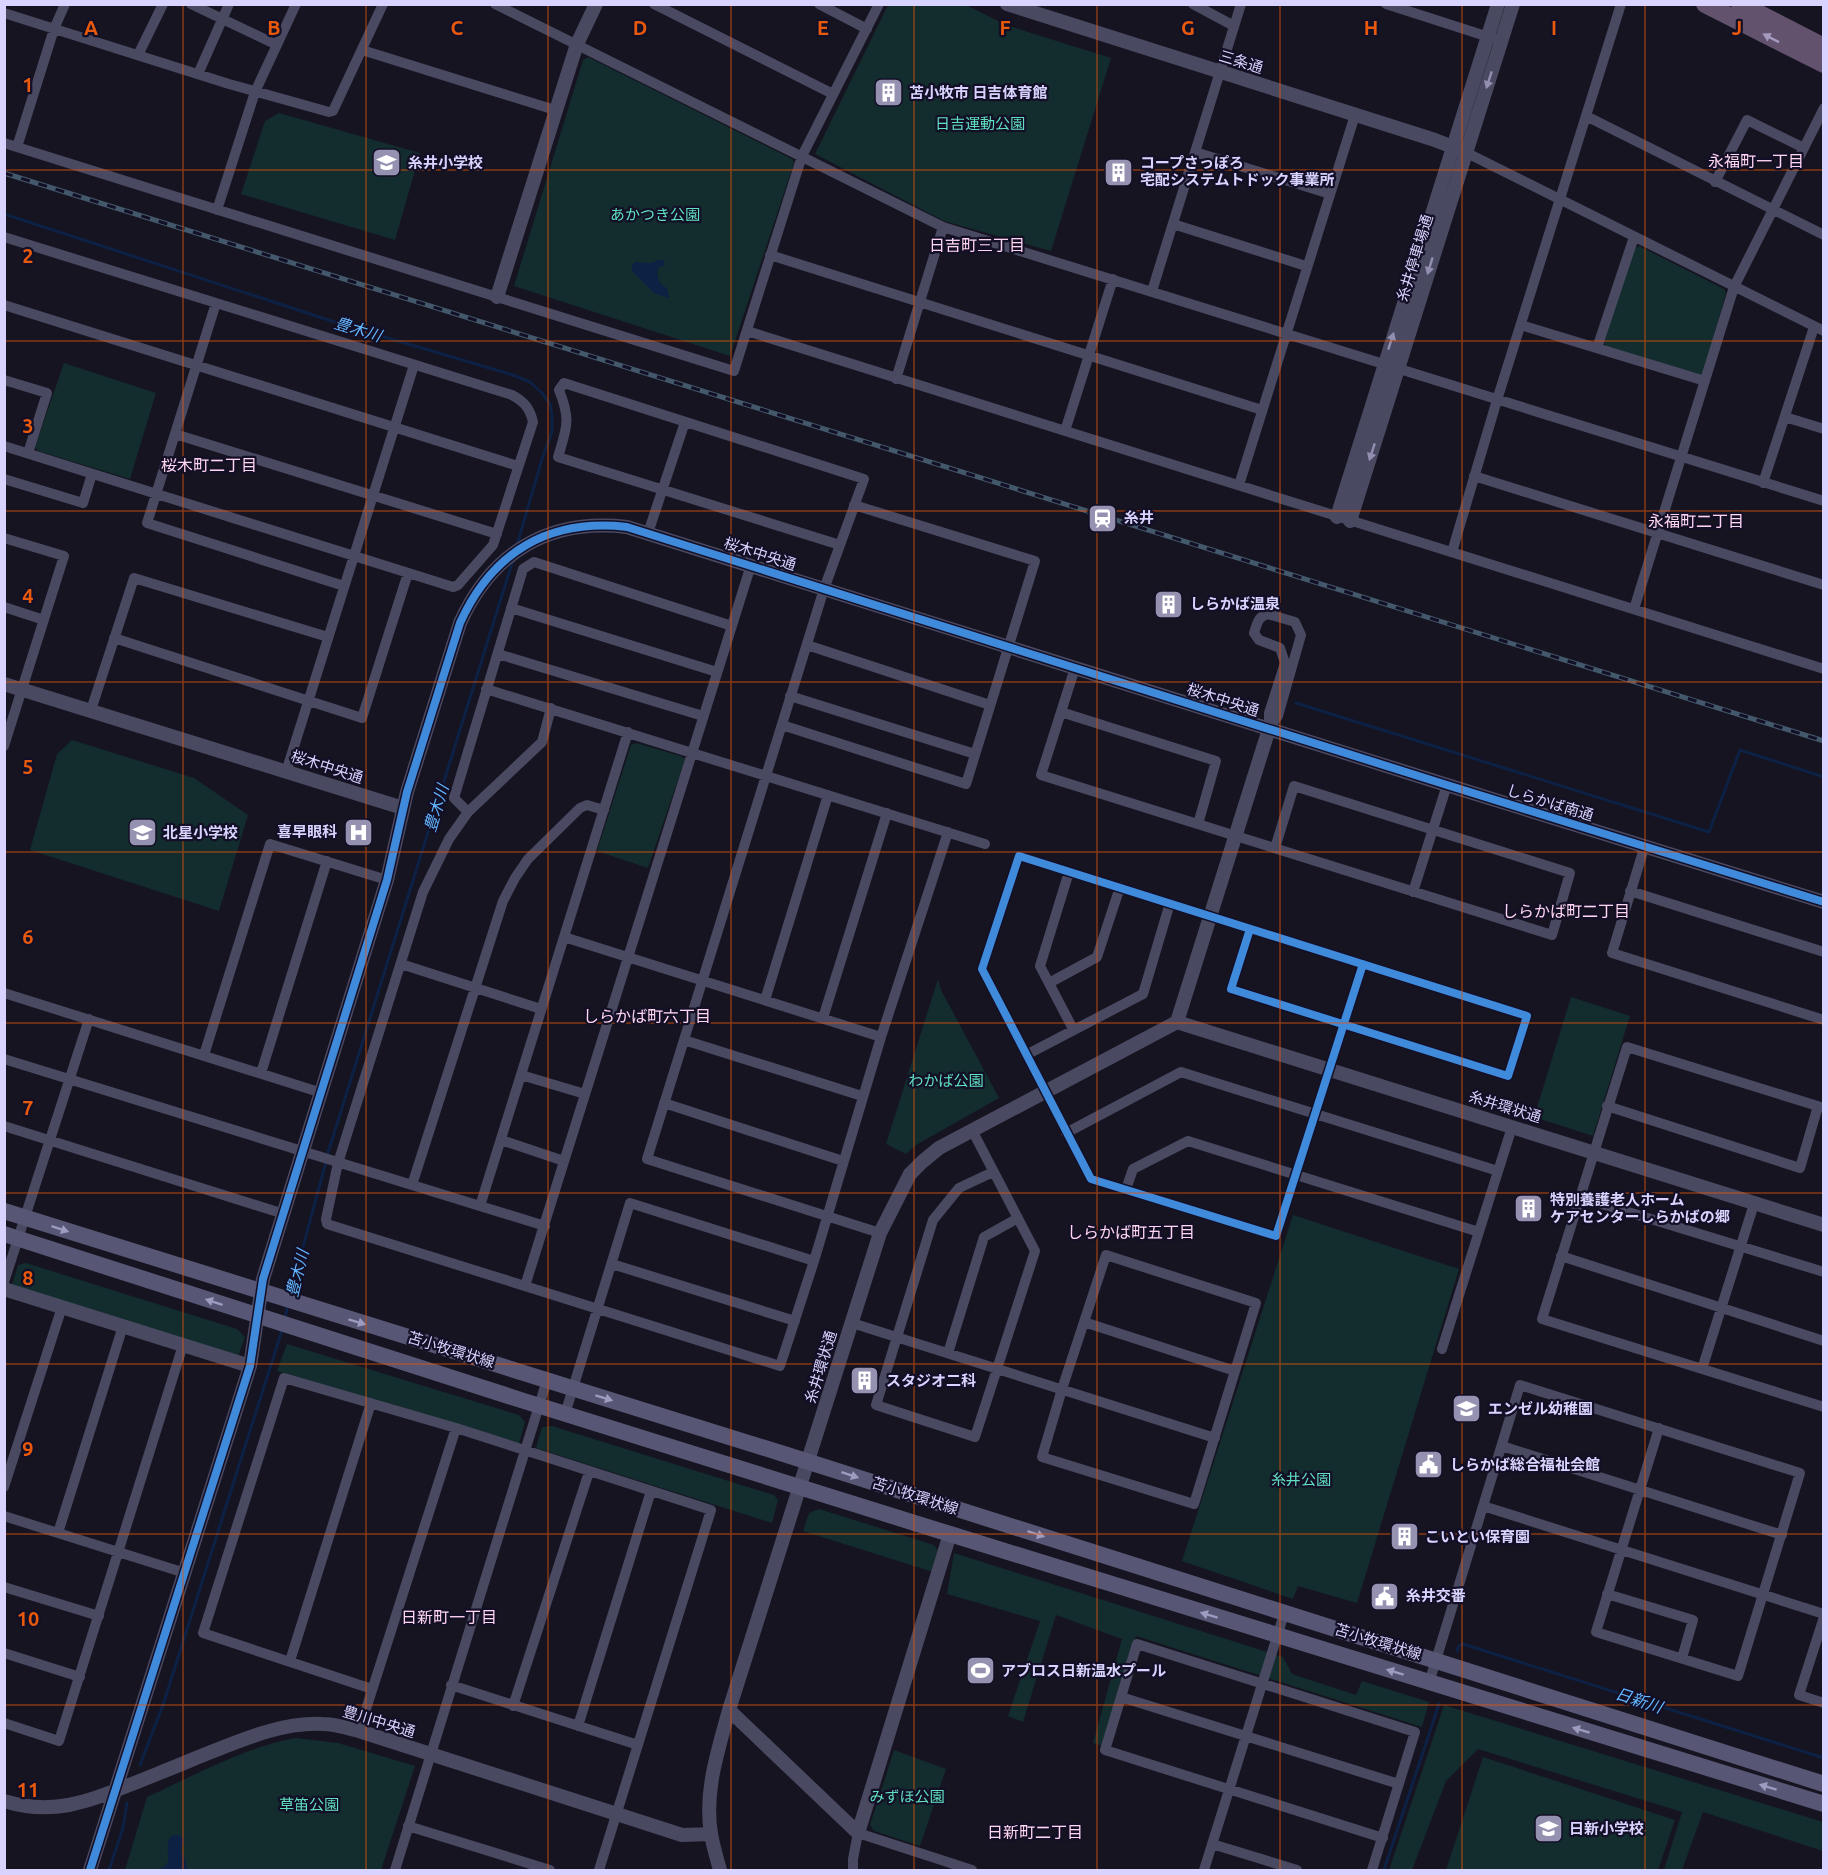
<svg xmlns="http://www.w3.org/2000/svg" width="1828" height="1875" viewBox="0 0 1828 1875" font-family="Ubuntu,'Noto Sans JP',sans-serif">
  <rect width="100%" height="100%" fill="#161421"/>
  <!-- green -->
  <path fill="#132c2d" d="M888,5H966L1006,25L1111,58L1051,251L944,221L815,154Z
    M588,57L792,159L794,163L730,356L514,286L583,60Z
    M279,113L420,153L395,240L241,194L265,121Z
    M1639,246L1724,289L1726,293L1703,374L1699,376L1606,347L1604,343L1635,248Z
    M64,363L156,393L130,479L38,451L35,447Z
    M72,740L194,778L248,815L219,911L30,850L57,754Z
    M636,743L681,756L685,759L648,868L597,851L631,745Z
    M938,979L941,990L999,1098L916,1145L906,1154L886,1144Z
    M1571,997L1630,1016L1593,1136L1534,1117Z
    M1293,1215L1459,1269L1357,1603L1298,1586L1293,1599L1182,1561Z
    M26,1263L237,1329L245,1337L238,1357L12,1285L18,1265Z
    M287,1344L519,1415L525,1422L519,1444L277,1371Z
    M552,1426L774,1495L778,1500L772,1523L536,1448L542,1427Z
    M819,1509L934,1545L939,1552L933,1572L803,1531L809,1513Z
    M954,1553L1283,1657L1292,1674L1356,1695L1362,1681L1429,1702L1422,1727L1136,1636L1104,1746L1093,1743L1122,1639L1056,1615L1023,1722L1008,1716L1040,1621L947,1594Z
    M1444,1705L1823,1822V1851L1703,1812L1682,1870H1664L1682,1812L1478,1749L1446,1781L1412,1870H1389Z
    M296,1738L338,1743L415,1766L381,1870H125L147,1797C193,1776 247,1746 296,1738Z
    M894,1750L946,1769L920,1846L874,1831L870,1825Z
    M1483,1757L1675,1820L1658,1870H1446Z"/>
  <!-- water -->
  <path fill="#0d2144" d="M659,260H664L665,265L658,268C656,275 659,286 667,288L669,298L654,293L632,271V265L635,262L651,263Z
    M176,1835L181,1836L185,1840L181,1850L186,1862L187,1870H145C183,1871 160,1852 171,1836Z"/>
  <g fill="none" stroke-linecap="round" stroke-linejoin="round">
    <!-- stream -->
    <path stroke="#0d2144" stroke-width="3" d="M4,214L344,325L513,375L530,382L542,393L550,404L552,416V432L542,459L517,545
      M1296,703L1709,832L1740,750L1824,777
      M327,1156L513,560
      M290,1295L326,1162
      M285,1318L288,1304
      M1457,1651L1459,1646L1463,1644L1824,1758
      M140,1765L163,1705L282,1330
      M109,1870L123,1828L127,1803
      M1384,1870L1439,1704"/>
    <!-- minor -->
    <path stroke="#4a4962" stroke-width="10" d="M191,4L277,45
      M495,4L943,227L1824,501
      M654,4L833,94
      M819,4L867,29
      M1193,4L1234,26
      M1386,4L1495,39
      M4,13L229,84L329,112L333,111L383,4
      M362,50L555,110
      M138,55L163,4
      M198,74L229,4
      M1586,116L1824,235
      M4,143L734,371L802,156L879,4
      M17,147L54,29L65,4
      M1195,152L1330,194
      M1465,152L1824,331
      M1715,182L1747,120L1804,148
      M217,210L255,92L296,4
      M1173,224L1306,266
      M4,237L512,395C525,402 530,409 533,422L493,545L458,585L453,587L4,446
      M770,255L1262,410
      M1152,291L1241,4
      M216,303L147,523L344,586
      M4,305L518,466
      M1521,325L1705,381
      M747,331L1824,669
      M1597,348L1634,237
      M896,379L943,227
      M4,380L47,393L28,453
      M1785,417L1824,429
      M1065,431L1113,279
      M175,434L497,534
      M1474,476L1824,585
      M4,479L83,503L92,474
      M1763,483L1814,327
      M1239,485L1355,115
      M648,533L685,422
      M4,538L64,556L4,746
      M840,545L558,457C567,427 571,420 559,390L564,383L864,479L824,589L647,1159L880,1233
      M1452,552L1497,400L1621,4
      M4,607L44,620
      M511,608L717,672
      M1634,609L1734,287L1824,108
      M1268,614L1295,622L1301,635L1278,716L1269,729V713L1285,663L1280,648L1259,640L1254,633C1257,624 1258,616 1268,614Z
      M114,638L362,718L408,573
      M807,645L990,705
      M498,654L703,716
      M1075,668L1041,775L1552,935L1570,873L1294,786L1275,848
      M486,689L985,844
      M790,696L975,754
      M551,708L542,742L468,812L449,839L423,892L338,1163L326,1219L327,1224L780,1366L814,1261L881,1037L948,832
      M91,710L134,578L328,637
      M1061,712L1216,761L1198,824
      M782,725L966,784L1035,561L854,505
      M286,772L414,365
      M468,812L454,798L523,569L534,562L732,626
      M1645,845L1612,953L1824,1020
      M1069,872L1040,966L1073,1029
      M1630,891L1824,952
      M1413,892L1447,785
      M1250,929L1231,989L1508,1076L1527,1016L1019,856L982,969L1091,1179L1276,1236C1305,1145 1334,1054 1363,964
      M564,937L881,1037
      M401,964L541,1009
      M1049,983L1097,957L1120,887
      M4,993L322,1093
      M765,1000L828,795
      M823,1018L887,813
      M684,1040L862,1096
      M204,1055L270,844L387,880
      M1026,1055L1143,994L1170,903
      M4,1059L545,1226
      M261,1073L327,861
      M521,1075L585,1094
      M664,1103L843,1161
      M1607,1106L1800,1168L1818,1106
      M1824,1108L1627,1047L1542,1319L1824,1407
      M4,1126L284,1214
      M972,1130L1035,1251L975,1437L876,1405L933,1220L959,1188L993,1172
      M1066,1133L1181,1072L1498,1171
      M501,1140L564,1161
      M412,1185L503,901L515,878L528,859L580,808L587,805L604,810
      M1126,1189L1133,1169L1188,1141L1479,1232
      M1579,1197L1824,1272
      M480,1206L628,732
      M1106,1255L1256,1303L1194,1504L1042,1457L1062,1389Z
      M1561,1256L1824,1341
      M612,1264L795,1321
      M4,1282L89,1019
      M525,1286L751,565
      M1084,1322L1235,1371
      M852,1323L1215,1438
      M1442,1349L1512,1127
      M948,1353L984,1237L1018,1218
      M1702,1369L1754,1204
      M565,1414L630,1203L814,1261
      M1502,1446L1782,1535
      M4,1487L62,1307
      M1483,1506L1824,1614
      M4,1516L185,1573
      M58,1533L123,1326
      M4,1587L99,1616
      M1607,1594L1693,1620L1682,1658
      M1824,1617L1799,1695L1824,1703
      M4,1653L80,1677
      M290,1661L371,1403
      M1429,1683L1520,1385L1800,1473L1738,1676L1596,1632L1659,1428
      M451,1685L638,1745
      M372,1689L203,1633L284,1378L456,1428L711,1510L599,1870
      M1121,1697L1399,1784
      M513,1706L589,1472
      M4,1723L59,1741L183,1345
      M578,1726L651,1491
      M359,1731L456,1428
      M408,1826L550,1870
      M1212,1844L1297,1870
      M395,1870L547,1380
      M853,1870V1859L858,1833L972,1870
      M1204,1870L1284,1614
      M1372,1870L1415,1732L1137,1644L1105,1750L1383,1838"/>
    <!-- tertiary -->
    <path stroke="#4a4962" stroke-width="14" d="M1007,4L1435,140L1460,150
      M497,297L577,44L596,4
      M1337,517L1498,4
      M1350,521L1513,4
      M4,684L403,808
      M1177,1022L1269,729
      M4,1289L250,1366
      M729,1710L858,1833L950,1534
      M4,1801C53,1816 87,1802 132,1784C154,1775 175,1767 196,1758C237,1742 279,1722 323,1724C335,1724 347,1728 359,1731L682,1835L711,1834
      M90,1870L250,1366L263,1279L387,880L407,792L460,623C492,552 549,518 627,527L1447,785L1824,902
      M720,1870C717,1859 713,1846 711,1834C704,1791 718,1751 729,1710L880,1233L910,1174L922,1162L939,1148L1177,1022L1824,1225"/>
    <!-- secondary -->
    <path stroke="#575674" stroke-width="16" d="M4,1211L787,1455L1824,1784
      M4,1234L524,1401L950,1534L1824,1804"/>
    <!-- trunk -->
    <path stroke="#62526e" stroke-width="18" d="M1705,4L1824,64
      M1740,4L1824,47"/>
    <defs>
      <path id="rail" d="M4,173L1824,741"/>
    </defs>
    <!-- rail casing -->
    <use href="#rail" stroke="#43596b" stroke-width="5"/>
    <!-- rail -->
    <use href="#rail" stroke="#130f26" stroke-width="3" stroke-dasharray="9" stroke-linecap="butt"/>
    <defs>
      <path id="cycleway" d="M1250,929L1231,989L1508,1076L1527,1016L1019,856L982,969L1091,1179L1276,1236C1305,1145 1334,1054 1363,964
        M90,1870L250,1366L263,1279L387,880L407,792L460,623C492,552 549,518 627,527L1447,785L1824,902"/>
    </defs>
    <!-- cycleway casing -->
    <use href="#cycleway" stroke="#130f26" stroke-width="11"/>
    <!-- cycleway -->
    <use href="#cycleway" stroke="#408adc" stroke-width="8"/>
  </g>
  <!-- one-way arrows -->
  <defs><path id="oneway-solid" d="M-6-.8H1V-3.2L6.5 0L1 3.2V.8H-6Z" transform="scale(1.5)"/></defs>
  <use fill="#a39abe" href="#oneway-solid" transform="translate(1771 38) rotate(-153)"/>
  <g fill="#928eb0">
    <use href="#oneway-solid" transform="translate(1489 80) rotate(108)"/>
    <use href="#oneway-solid" transform="translate(1430 266) rotate(107)"/>
    <use href="#oneway-solid" transform="translate(1391 341) rotate(-72)"/>
    <use href="#oneway-solid" transform="translate(1372 452) rotate(108)"/>
  </g>
  <g fill="#9e9bc0">
    <use href="#oneway-solid" transform="translate(60 1229) rotate(18)"/>
    <use href="#oneway-solid" transform="translate(214 1302) rotate(-162)"/>
    <use href="#oneway-solid" transform="translate(357 1322) rotate(17)"/>
    <use href="#oneway-solid" transform="translate(604 1398) rotate(17)"/>
    <use href="#oneway-solid" transform="translate(850 1475) rotate(18)"/>
    <use href="#oneway-solid" transform="translate(1036 1534) rotate(18)"/>
    <use href="#oneway-solid" transform="translate(1209 1615) rotate(-163)"/>
    <use href="#oneway-solid" transform="translate(1395 1672) rotate(-163)"/>
    <use href="#oneway-solid" transform="translate(1581 1730) rotate(-163)"/>
    <use href="#oneway-solid" transform="translate(1768 1787) rotate(-163)"/>
  </g>
  <!-- grid -->
  <path fill="none" stroke="#e8590c" stroke-width="1.5" stroke-opacity="0.55" d="M183,4V1870M366,4V1870M548,4V1870M731,4V1870M914,4V1870M1097,4V1870M1280,4V1870M1462,4V1870M1645,4V1870M4,170H1824M4,341H1824M4,511H1824M4,682H1824M4,852H1824M4,1023H1824M4,1193H1824M4,1364H1824M4,1534H1824M4,1705H1824"/>
  <!-- icons -->
  <defs>
    <symbol id="building-square" viewBox="-11 -11 22 22"><rect x="-9" y="-9" width="18" height="18" rx="4" fill="#9591b1" stroke="#130f26"/><path d="M-4-6H4V6H1V3H-1V6H-4ZM-2.5-4.3h1.7v1.8h-1.7ZM.8-4.3h1.7v1.8H.8ZM-2.5-1h1.7V.8h-1.7ZM.8-1h1.7V.8H.8Z" fill="#fff"/></symbol>
    <symbol id="school-square" viewBox="-11 -11 22 22"><rect x="-9" y="-9" width="18" height="18" rx="4" fill="#9591b1" stroke="#130f26"/><path d="M0-5L7-2L0 1L-7-2ZM-4 1L0 2.5L4 1V4Q0 6-4 4Z" fill="#fff"/></symbol>
    <symbol id="station-square" viewBox="-11 -11 22 22"><rect x="-9" y="-9" width="18" height="18" rx="4" fill="#9591b1" stroke="#130f26"/><path d="M-3-6H3Q5-6 5-4V2Q5 4 3 4L4.5 6H3L1.5 4h-3L-3 6H-4.5L-3 4Q-5 4-5 2V-4Q-5-6-3-6ZM-3.5-4v3h7v-3ZM-3.5 1v1.5H-2V1ZM2 1v1.5H3.5V1Z" fill="#fff"/></symbol>
    <symbol id="hospital-square" viewBox="-11 -11 22 22"><rect x="-9" y="-9" width="18" height="18" rx="4" fill="#9591b1" stroke="#130f26"/><path d="M-5-5h3v3.5h4V-5h3V5h-3V1.5h-4V5h-3Z" fill="#fff"/></symbol>
    <symbol id="civic-square" viewBox="-11 -11 22 22"><rect x="-9" y="-9" width="18" height="18" rx="4" fill="#9591b1" stroke="#130f26"/><path d="M-.6-6.5H3V-4.5H.6V-3L4-1V1h2V6H-6V1h2V-1L-.6-3ZM-1.2 2.5V6h2.4V2.5Z" fill="#fff"/></symbol>
    <symbol id="stadium-square" viewBox="-11 -11 22 22"><rect x="-9" y="-9" width="18" height="18" rx="4" fill="#9591b1" stroke="#130f26"/><path d="M0-5a6.5 5 0 1 0 0 10a6.5 5 0 1 0 0-10ZM-3.5-1.8h7v3.6h-7Z" fill="#fff"/></symbol>
  </defs>
  <g fill-rule="evenodd">
    <use href="#building-square" x="872" y="76" width="33" height="33"/>
    <use href="#school-square" x="370" y="146" width="33" height="33"/>
    <use href="#building-square" x="1102" y="156" width="33" height="33"/>
    <use href="#station-square" x="1086" y="502" width="33" height="33"/>
    <use href="#building-square" x="1152" y="588" width="33" height="33"/>
    <use href="#hospital-square" x="342" y="816" width="33" height="33"/>
    <use href="#school-square" x="126" y="816" width="33" height="33"/>
    <use href="#building-square" x="1512" y="1192" width="33" height="33"/>
    <use href="#building-square" x="848" y="1364" width="33" height="33"/>
    <use href="#school-square" x="1450" y="1392" width="33" height="33"/>
    <use href="#civic-square" x="1412" y="1448" width="33" height="33"/>
    <use href="#building-square" x="1388" y="1520" width="33" height="33"/>
    <use href="#civic-square" x="1368" y="1580" width="33" height="33"/>
    <use href="#stadium-square" x="964" y="1654" width="33" height="33"/>
    <use href="#school-square" x="1532" y="1812" width="33" height="33"/>
  </g>
  <g text-anchor="middle" stroke-width="4.5" stroke-linejoin="round" paint-order="stroke">
    <!-- street labels -->
    <g font-size="15" fill="#d9d4ff" stroke="#130f26">
      <text transform="translate(1241 62) rotate(17)" y="5">三条通</text>
      <text transform="translate(1415 258) rotate(-73)" y="5">糸井停車場通</text>
      <text transform="translate(760 554) rotate(18)" y="5">桜木中央通</text>
      <text transform="translate(1223 700) rotate(18)" y="5">桜木中央通</text>
      <text transform="translate(327 767) rotate(18)" y="5">桜木中央通</text>
      <text transform="translate(1550 803) rotate(17)" y="5">しらかば南通</text>
      <text transform="translate(1505 1107) rotate(17)" y="5">糸井環状通</text>
      <text transform="translate(451 1350) rotate(17)" y="5">苫小牧環状線</text>
      <text transform="translate(821 1367) rotate(-73)" y="5">糸井環状通</text>
      <text transform="translate(915 1496) rotate(18)" y="5">苫小牧環状線</text>
      <text transform="translate(1378 1642) rotate(17)" y="5">苫小牧環状線</text>
      <text transform="translate(379 1722) rotate(17)" y="5">豊川中央通</text>
    </g>
    <!-- poi labels -->
    <g font-size="15" font-weight="bold" fill="#d9d4ff" stroke="#130f26" text-anchor="start">
      <text x="909" y="98">苫小牧市 日吉体育館</text>
      <text x="408" y="168">糸井小学校</text>
      <text x="1140" y="168">コープさっぽろ<tspan x="1140" dy="17">宅配システムトドック事業所</tspan></text>
      <text x="1124" y="523">糸井</text>
      <text x="1190" y="609">しらかば温泉</text>
      <text x="337" y="837" text-anchor="end">喜早眼科</text>
      <text x="163" y="838">北星小学校</text>
      <text x="1550" y="1205">特別養護老人ホーム<tspan x="1550" dy="17">ケアセンターしらかばの郷</tspan></text>
      <text x="886" y="1386">スタジオ二科</text>
      <text x="1488" y="1414">エンゼル幼稚園</text>
      <text x="1450" y="1470">しらかば総合福祉会館</text>
      <text x="1425" y="1542">こいとい保育園</text>
      <text x="1406" y="1601">糸井交番</text>
      <text x="1001" y="1676">アブロス日新温水プール</text>
      <text x="1569" y="1834">日新小学校</text>
    </g>
    <!-- park labels -->
    <g font-size="15" fill="#5fe0c0" stroke="#130f26">
      <text x="980" y="129">日吉運動公園</text>
      <text x="655" y="220">あかつき公園</text>
      <text x="946" y="1086">わかば公園</text>
      <text x="1301" y="1485">糸井公園</text>
      <text x="907" y="1802">みずほ公園</text>
      <text x="309" y="1810">草笛公園</text>
    </g>
    <!-- neighbourhood labels -->
    <g font-size="16" fill="#ffd6f0" stroke="#130f26">
      <text x="1756" y="167">永福町一丁目</text>
      <text x="977" y="251">日吉町三丁目</text>
      <text x="209" y="471">桜木町二丁目</text>
      <text x="1696" y="527">永福町二丁目</text>
      <text x="1566" y="917">しらかば町二丁目</text>
      <text x="647" y="1022">しらかば町六丁目</text>
      <text x="1131" y="1238">しらかば町五丁目</text>
      <text x="449" y="1623">日新町一丁目</text>
      <text x="1035" y="1838">日新町二丁目</text>
    </g>
    <!-- water labels -->
    <g font-size="16" font-style="italic" fill="#62b6ff" stroke="#130f26">
      <text transform="translate(358 329) rotate(17)" y="6">豊木川</text>
      <text transform="translate(436 808) rotate(-73)" y="6">豊木川</text>
      <text transform="translate(297 1273) rotate(-76)" y="6">豊木川</text>
      <text transform="translate(1639 1700) rotate(18)" y="6">日新川</text>
    </g>
  </g>
  <g font-size="20" text-anchor="middle" font-weight="bold" fill="#e8590c" stroke="#130f26" stroke-width="4.5" stroke-linejoin="round" paint-order="stroke">
    <text x="91" y="35">A</text>
    <text x="274" y="35">B</text>
    <text x="457" y="35">C</text>
    <text x="640" y="35">D</text>
    <text x="823" y="35">E</text>
    <text x="1005" y="35">F</text>
    <text x="1188" y="35">G</text>
    <text x="1371" y="35">H</text>
    <text x="1554" y="35">I</text>
    <text x="1737" y="35">J</text>
    <text x="28" y="92">1</text>
    <text x="28" y="263">2</text>
    <text x="28" y="433">3</text>
    <text x="28" y="603">4</text>
    <text x="28" y="774">5</text>
    <text x="28" y="944">6</text>
    <text x="28" y="1115">7</text>
    <text x="28" y="1285">8</text>
    <text x="28" y="1456">9</text>
    <text x="28" y="1626">10</text>
    <text x="28" y="1797">11</text>
  </g>
  <!-- border -->
  <rect width="1828" height="1875" fill="none" stroke="#d9d4ff" stroke-width="12"/>
</svg>
